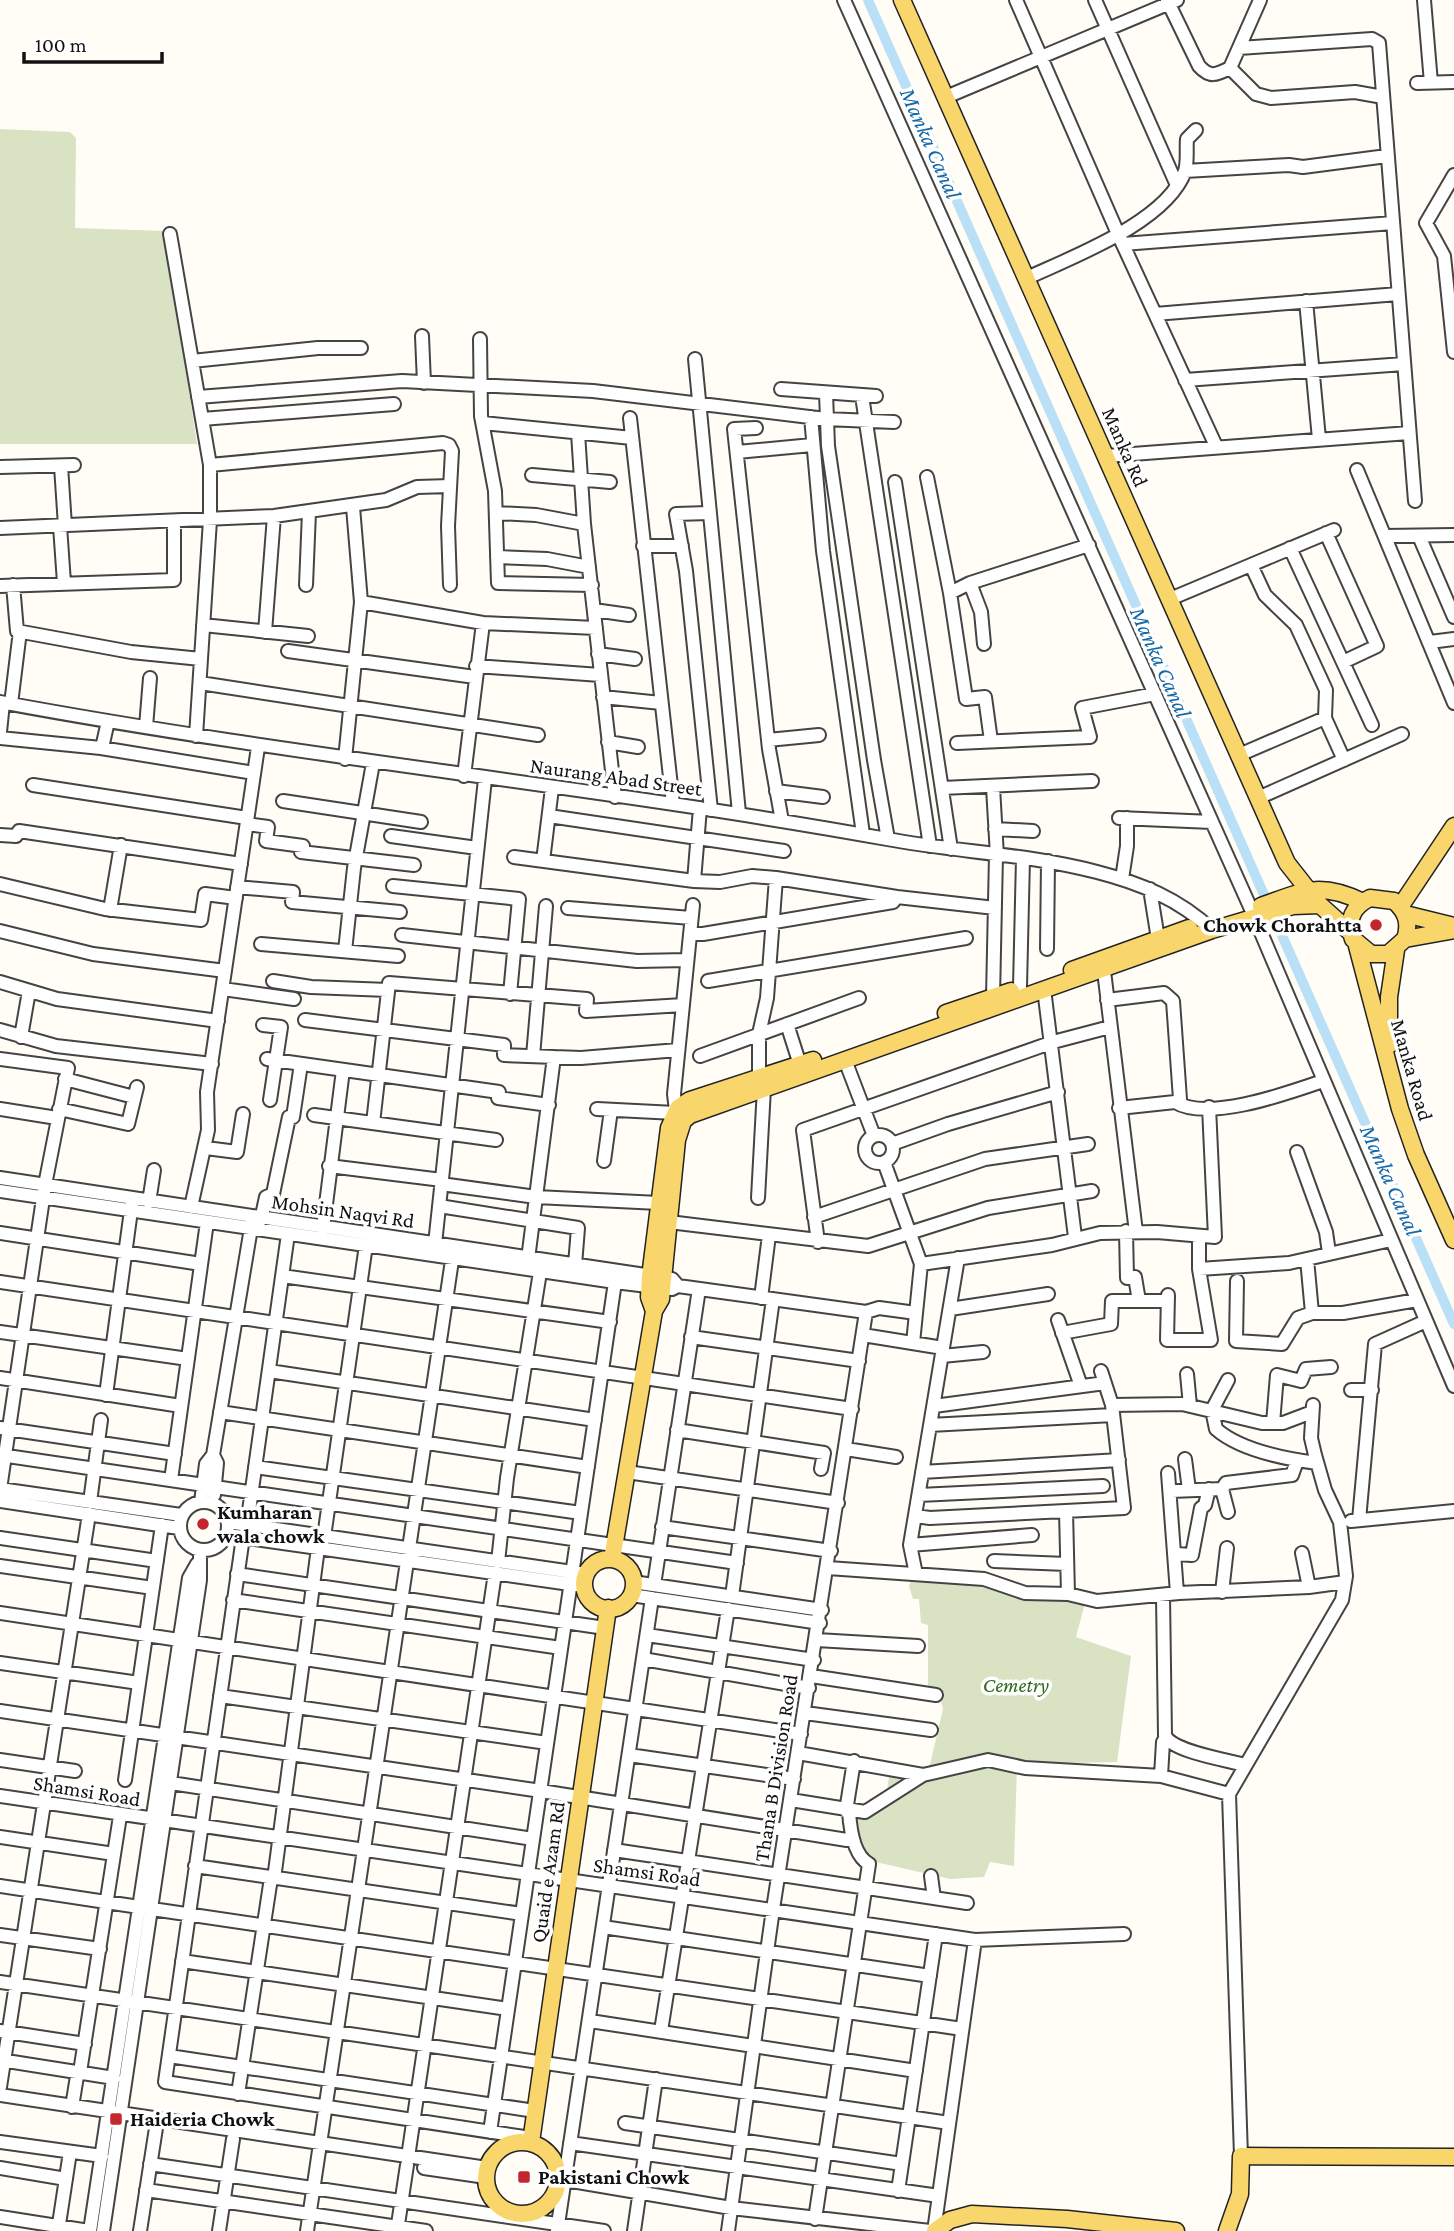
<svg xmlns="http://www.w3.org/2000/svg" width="1454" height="2231" viewBox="0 0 1454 2231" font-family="'Crimson Pro',serif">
  <rect width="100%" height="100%" fill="#fffdf5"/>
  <!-- cemetery -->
  <path fill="#d9e3c4" d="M0,129L70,132L76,138L75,228L165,231L197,444H0Z
    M912,1577L984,1582L1024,1595L1085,1603L1076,1637L1131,1656L1117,1762L1017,1764L1014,1866L990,1862L984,1877L950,1879L867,1860L856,1834L854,1818L885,1802L890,1771L927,1777L943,1709L939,1693L928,1691V1625L921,1623L919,1599H913L909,1586Z"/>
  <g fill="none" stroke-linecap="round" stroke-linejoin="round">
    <!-- canal -->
    <path stroke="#b9e0f7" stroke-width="10" d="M868,0L1454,1324"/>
    <defs>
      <path id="minor" d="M844,0L1251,909L1454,1386
        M1016,0L1119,236L1216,446
        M1095,0L1176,183
        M1167,0L1199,66C1210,78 1216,75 1230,68L1260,0
        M1424,0L1431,83
        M1239,48L1372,39L1379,43L1415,501
        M1230,68L1256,94L1271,98L1355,92L1383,97
        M1417,83L1454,82
        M946,97L1177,0
        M1185,171L1289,165L1303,167L1387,156
        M1454,175L1426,223L1444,256L1454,352
        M170,234L210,465V520L196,736
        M1123,244L1393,223
        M1027,278C1072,257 1167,222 1185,171C1188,162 1186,148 1187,139L1196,130
        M1306,301L1319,439
        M1155,314L1398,294
        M422,336L424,383
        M480,339L481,416L495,491L498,583L592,585
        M695,359L739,813
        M192,361L318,348H361
        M1185,380L1404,364
        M781,389L876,396
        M826,393L828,446L874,760L888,839
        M862,396L930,846
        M198,397L402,381L593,391L826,419L894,422
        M811,417L823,551L863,834
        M630,418L673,804
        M202,419L394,404
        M483,423L632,438
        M756,428L734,429L769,749L782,821
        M578,433L584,524L615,797
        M737,452L812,445
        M1106,456L1409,433
        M210,465L443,443L449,445L452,451L448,526L450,585
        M61,466L65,526
        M0,467L74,465
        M1357,470L1454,703
        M532,475L610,482
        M927,477L950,593L966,699L985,697L991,741
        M895,482L951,849
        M496,513L536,515L584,524
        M709,513L676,514L686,571L711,810
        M60,526L64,583
        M0,528L274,516L386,500L417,487L450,486
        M1326,533L1377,646L1343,662
        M1385,536L1454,535
        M1419,536L1454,617
        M643,546H682
        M1290,548L1372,725
        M497,557L547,559L589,567
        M1251,565L1265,595L1296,625L1326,690L1325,718L1344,760
        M970,583L981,612L984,644
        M13,585L17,631L131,652L201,659
        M306,585L309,512
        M0,586L174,580V521
        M950,593L970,583L1089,545
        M1170,599L1334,530
        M361,602L483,623L596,628
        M594,610L629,615
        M203,625L308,636
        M265,632L274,516
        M1430,642L1454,639
        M288,651L475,677
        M598,654L635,659
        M476,666L600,675
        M200,683L538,735
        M603,697L661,703
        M0,702C295,757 593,786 887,839C957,852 1029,854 1097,872C1140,883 1179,899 1212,930
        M11,704L20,631
        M146,727L150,678
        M0,732L3,703
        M0,738L101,748L254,773
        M768,740L819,735
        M608,742L638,747
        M957,743L1090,737L1082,708L1155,694
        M102,748L108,721
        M1239,755L1325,718
        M345,759L361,602L353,507
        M464,776L483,623
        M33,785L247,818
        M993,787L997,856
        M942,788L1092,781
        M776,791L823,797
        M1258,798L1402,734
        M283,801L421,822
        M549,816L784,851
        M1119,818L1212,822
        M247,824L268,827L266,841L303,846L301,852L414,865
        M995,829L1033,831
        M0,835L16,836L19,831L241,864
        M391,836L477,848
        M514,857L694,881L720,882L752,876L776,878L897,897L995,908
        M543,861L552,788
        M1122,879L1127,846V818
        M694,881L700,808
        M0,884L105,909L201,920L205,894L236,898
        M393,886L519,899L510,994
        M237,887L293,892L292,902L400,912
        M1150,889L1158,939
        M568,908L691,918
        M110,910L121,845
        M0,931L93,954L225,971
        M690,934H703L893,902L897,897
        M402,935L637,961L687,960
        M261,944L398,956
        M1047,949L1048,861
        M345,951L354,868L373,763
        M1104,971L1136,1232
        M273,981L311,987L388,990
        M708,981L966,938
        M0,982L57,999L218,1021
        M1020,987L1023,858
        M223,989L294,999
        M1044,989L1075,1237
        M993,997L996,855
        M1107,1000L1164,993L1173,1001L1180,1099L1175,1102L1119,1108
        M305,1020L504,1045V1055L581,1058L678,1050
        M787,1024L802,1071
        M263,1025L281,1027L270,1100
        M0,1030L56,1046L212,1064
        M21,1037L29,991
        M533,1056L546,906
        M700,1056L859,998
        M0,1059L68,1068L45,1185L0,1489
        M267,1059L499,1092L498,1098L549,1105
        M845,1060L874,1136
        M65,1079L134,1097
        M759,1086V1034L767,998L776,878
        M1175,1102C1208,1122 1288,1093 1323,1081
        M0,1109L57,1118
        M59,1109L128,1124L137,1087
        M597,1109L675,1113
        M676,1111L674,1094L693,905
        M314,1115L496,1140
        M373,1123L389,983L587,999L586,1011L683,1005
        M865 1149a14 14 0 1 1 28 0a14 14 0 1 1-28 0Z
        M892,1144L948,1124L1058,1092
        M206,1148L237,1152L243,1114
        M1297,1152L1326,1232L1329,1253
        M604,1161L611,1110
        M884,1162L921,1264L913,1343
        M329,1166L442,1180
        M0,1178L672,1279L678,1286
        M441,1184L536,1197L659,1203
        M0,1191L615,1282L672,1289L678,1286L866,1312L879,1308L916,1313
        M758,1198L764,1088
        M149,1202L154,1170
        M439,1206L578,1228L575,1265
        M191,1207L208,1130L207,1092L258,747
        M814,1217L985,1159L1088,1144
        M261,1220L266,1197L273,1194L289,1117H293L301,1064
        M669,1222L868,1246L988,1208L1092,1191
        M323,1228L343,1070
        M1126,1231L1127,1278L1135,1277L1139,1301
        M0,1233L201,1264
        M818,1242L803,1130L1053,1042L1110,1027
        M435,1244L485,779
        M528,1259L554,1057
        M1307,1259L1312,1313
        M921,1264L1052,1245L1100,1233L1157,1232L1215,1237L1209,1107
        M1199,1269L1289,1263L1391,1240
        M282,1276L610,1322
        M1237,1281L1236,1341L1282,1344L1298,1318L1312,1313H1343L1417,1300
        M0,1282L852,1409
        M1168,1295L1167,1340H1211L1199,1269V1237
        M761,1298L769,1235
        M950,1309L1048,1294
        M1058,1320L1081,1386
        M0,1332L188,1359
        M1062,1333L1111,1324L1112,1301H1168
        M863,1335L943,1348
        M691,1337L859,1361
        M942,1356L983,1352
        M269,1371L595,1420
        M1187,1374L1190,1406
        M0,1378L181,1406
        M1228,1380L1212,1410L1216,1429C1240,1450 1286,1459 1317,1463
        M1351,1390H1372
        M106,1395L132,1203
        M1112,1405L1182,1404L1262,1423H1283L1312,1412
        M934,1406L1105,1383
        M220,1412L588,1467
        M1273,1423L1277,1375L1301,1381L1306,1369L1331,1367
        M930,1425L1113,1415
        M0,1428L175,1454
        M677,1430L824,1453L821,1469
        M846,1449L896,1457
        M0,1455L204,1485
        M213,1455L217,1463L214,1495
        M1185,1459L1189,1490
        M255,1467L581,1513
        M627,1472L838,1503
        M922,1472L1119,1460
        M1168,1473L1177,1593
        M171,1480L207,1222
        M215,1487L737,1563
        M0,1489L181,1515
        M1222,1489L1228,1512
        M1171,1491L1222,1489L1226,1483L1292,1475L1297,1461
        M919,1495L1103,1486
        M0,1501L179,1528
        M180 1526a24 24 0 1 1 48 0a24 24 0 1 1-48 0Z
        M90,1502L101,1420
        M201,1502L206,1464L213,1455L252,1222
        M1066,1511L1068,1594
        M915,1516L930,1518L1124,1508L1112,1405L1101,1371
        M1359,1520L1375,1344L1426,1321
        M1351,1521L1454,1511
        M228,1522L586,1574
        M247,1525L288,1234
        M662,1527L831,1551
        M227,1535L584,1586
        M243,1537L165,2082L531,2138
        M324,1537L366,1245
        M0,1538L157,1561
        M910,1545L1032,1535
        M1302,1553L1309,1587
        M1176,1554L1192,1555L1201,1508L1205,1505L1209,1489
        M994,1561L1067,1564
        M498,1562L507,1478L540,1272
        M0,1566L153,1588
        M828,1568L984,1579L1025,1593L1068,1594L1097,1601L1179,1593L1309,1587L1345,1582
        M237,1574L605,1628
        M916,1574L910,1545L958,1258
        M633,1582L822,1610
        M654,1585L699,1289
        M1222,1592L1227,1548
        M631,1595L820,1623
        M732,1596L773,1299
        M1163,1596L1165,1736C1174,1752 1227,1760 1245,1765
        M233,1600L561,1648
        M0,1613L801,1734
        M647,1635L814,1660
        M817,1640L918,1646
        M643,1659L809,1688
        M0,1663L139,1683
        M811,1676L936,1695
        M220,1696L547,1743
        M0,1711L541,1791L847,1840L853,1839
        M805,1713L931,1730
        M798,1753L923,1775L988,1760L1025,1768L1161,1776L1229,1794
        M629,1755L794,1779
        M0,1760L75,1771
        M1161,1776L1163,1742L1166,1738
        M125,1780L162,1525
        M171,1783L533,1839
        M0,1796L975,1940L1124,1934
        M791,1800L865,1812L923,1775
        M846,1811L854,1761
        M0,1837L114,1854
        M614,1850L967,1903
        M195,1866L522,1914
        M931,1876L934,1898
        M274,1879L318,1548
        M0,1886L139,1907
        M152,1909L962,2029
        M603,1927L930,1976
        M0,1935L100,1949
        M182,1961L508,2009
        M0,1982L949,2123
        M590,2021L916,2071
        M0,2031L85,2044
        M661,2031L728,1609
        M169,2056L535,2111
        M0,2060L114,2078
        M0,2087L89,1514
        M238,2094L271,1878
        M0,2095L487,2168
        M72,2107L77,2076L80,2072L120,1816
        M625,2123L902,2164
        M490,2132L615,1282
        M0,2142L102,2156
        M570,2143L939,2196
        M1241,2156L1229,1794L1342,1600L1346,1576L1340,1522L1325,1490L1315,1455L1311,1438L1313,1405
        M408,2157L495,1573
        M150,2164L604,2231
        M0,2168L66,2179
        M424,2168L486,2177
        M560,2179L731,2208L930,2231
        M146,2190L426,2231
        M898,2191L936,1934
        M0,2217L89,2231
        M815,2219L869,1864C853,1855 850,1828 849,1811
        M58,2231L70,2152
        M90,2231L189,1578L197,1564
        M103,2231L200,1580V1550
        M140,2231L156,2128
        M219,2231L233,2139
        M307,2231L454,1247
        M397,2231L407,2165
        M557,2231L652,1598
        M634,2231L656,2079
        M728,2231L773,1909L866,1312
        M934,2231L975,1940"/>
      <path id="major" d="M902,0L1287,863L1320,905L1350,932
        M1261,906C1303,891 1320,881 1363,902
        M1400,907L1454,826
        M1405,914L1454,926
        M1405,939C1410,924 1407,912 1394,901L1370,898C1353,906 1346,921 1353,939L1371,954H1388L1405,939L1454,930
        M1357,946L1400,1109L1416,1155L1454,1240
        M1072,970L1189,928
        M946,1013L1011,991
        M1389,1045V997L1396,950
        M654,1311L649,1297L650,1277L669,1128L678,1108L690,1100L813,1060
        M612,1559L654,1311L661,1299L677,1140L683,1121L690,1115L1212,930L1293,906L1320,905
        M584 1584a25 25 0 1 1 50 0a25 25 0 1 1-50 0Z
        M486 2178a36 36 0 1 1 72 0a36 36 0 1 1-72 0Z
        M531,2142L608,1608
        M935,2231L950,2220L972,2214L1067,2219L1176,2231
        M1227,2231L1240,2194L1241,2156L1454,2157"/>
    </defs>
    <!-- minor casing -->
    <use href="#minor" stroke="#444" stroke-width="16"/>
    <!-- major casing -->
    <use href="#major" stroke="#222" stroke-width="19"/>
    <!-- minor -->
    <use href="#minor" stroke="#fff" stroke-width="12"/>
    <!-- major -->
    <use href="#major" stroke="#f9d66b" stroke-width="16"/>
  </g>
  <!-- markers -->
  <g fill="#c4262e" stroke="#fff" stroke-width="2.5">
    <circle cx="1376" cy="925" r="7"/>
    <circle cx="203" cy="1524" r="7"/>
    <rect x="109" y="2112" width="14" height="14" rx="3.5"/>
    <rect x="517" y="2170" width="14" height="14" rx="3.5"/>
  </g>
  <g text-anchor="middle" stroke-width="7" stroke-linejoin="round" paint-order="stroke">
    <!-- street labels -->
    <g font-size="21" fill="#111" stroke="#fff">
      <text transform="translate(1125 447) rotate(66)" y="7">Manka Rd</text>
      <text transform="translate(616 777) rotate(8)" y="7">Naurang Abad Street</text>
      <text transform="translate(1412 1070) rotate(74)" y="7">Manka Road</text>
      <text transform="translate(343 1211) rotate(8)" y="7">Mohsin Naqvi Rd</text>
      <text transform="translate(776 1768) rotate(-81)" y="7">Thana B Division Road</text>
      <text transform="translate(87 1791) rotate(9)" y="7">Shamsi Road</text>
      <text transform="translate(548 1872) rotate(-82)" y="7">Quaid e Azam Rd</text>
      <text transform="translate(647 1872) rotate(8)" y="7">Shamsi Road</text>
    </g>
    <!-- poi labels -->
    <g font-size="21" font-weight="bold" fill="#111" stroke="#fff" text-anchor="start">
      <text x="1362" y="932" text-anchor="end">Chowk Chorahtta</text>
      <text x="217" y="1519">Kumharan<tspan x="217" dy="24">wala chowk</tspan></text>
      <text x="130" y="2126">Haideria Chowk</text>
      <text x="538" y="2184">Pakistani Chowk</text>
    </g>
    <!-- park labels -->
    <g font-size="21" font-style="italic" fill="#2f6b1f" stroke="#fff">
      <text x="1016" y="1692">Cemetry</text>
    </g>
    <!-- water labels -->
    <g font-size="23" font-style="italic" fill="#1768a6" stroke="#fff">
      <text transform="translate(931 143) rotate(66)" y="8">Manka Canal</text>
      <text transform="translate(1161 662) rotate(66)" y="8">Manka Canal</text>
      <text transform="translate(1391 1180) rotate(66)" y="8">Manka Canal</text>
    </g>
  </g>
  <!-- scale -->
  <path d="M24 52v10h138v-10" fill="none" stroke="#111111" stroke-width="3.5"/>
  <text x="35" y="52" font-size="21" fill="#111111" stroke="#ffffff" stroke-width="5" paint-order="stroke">100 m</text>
</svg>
